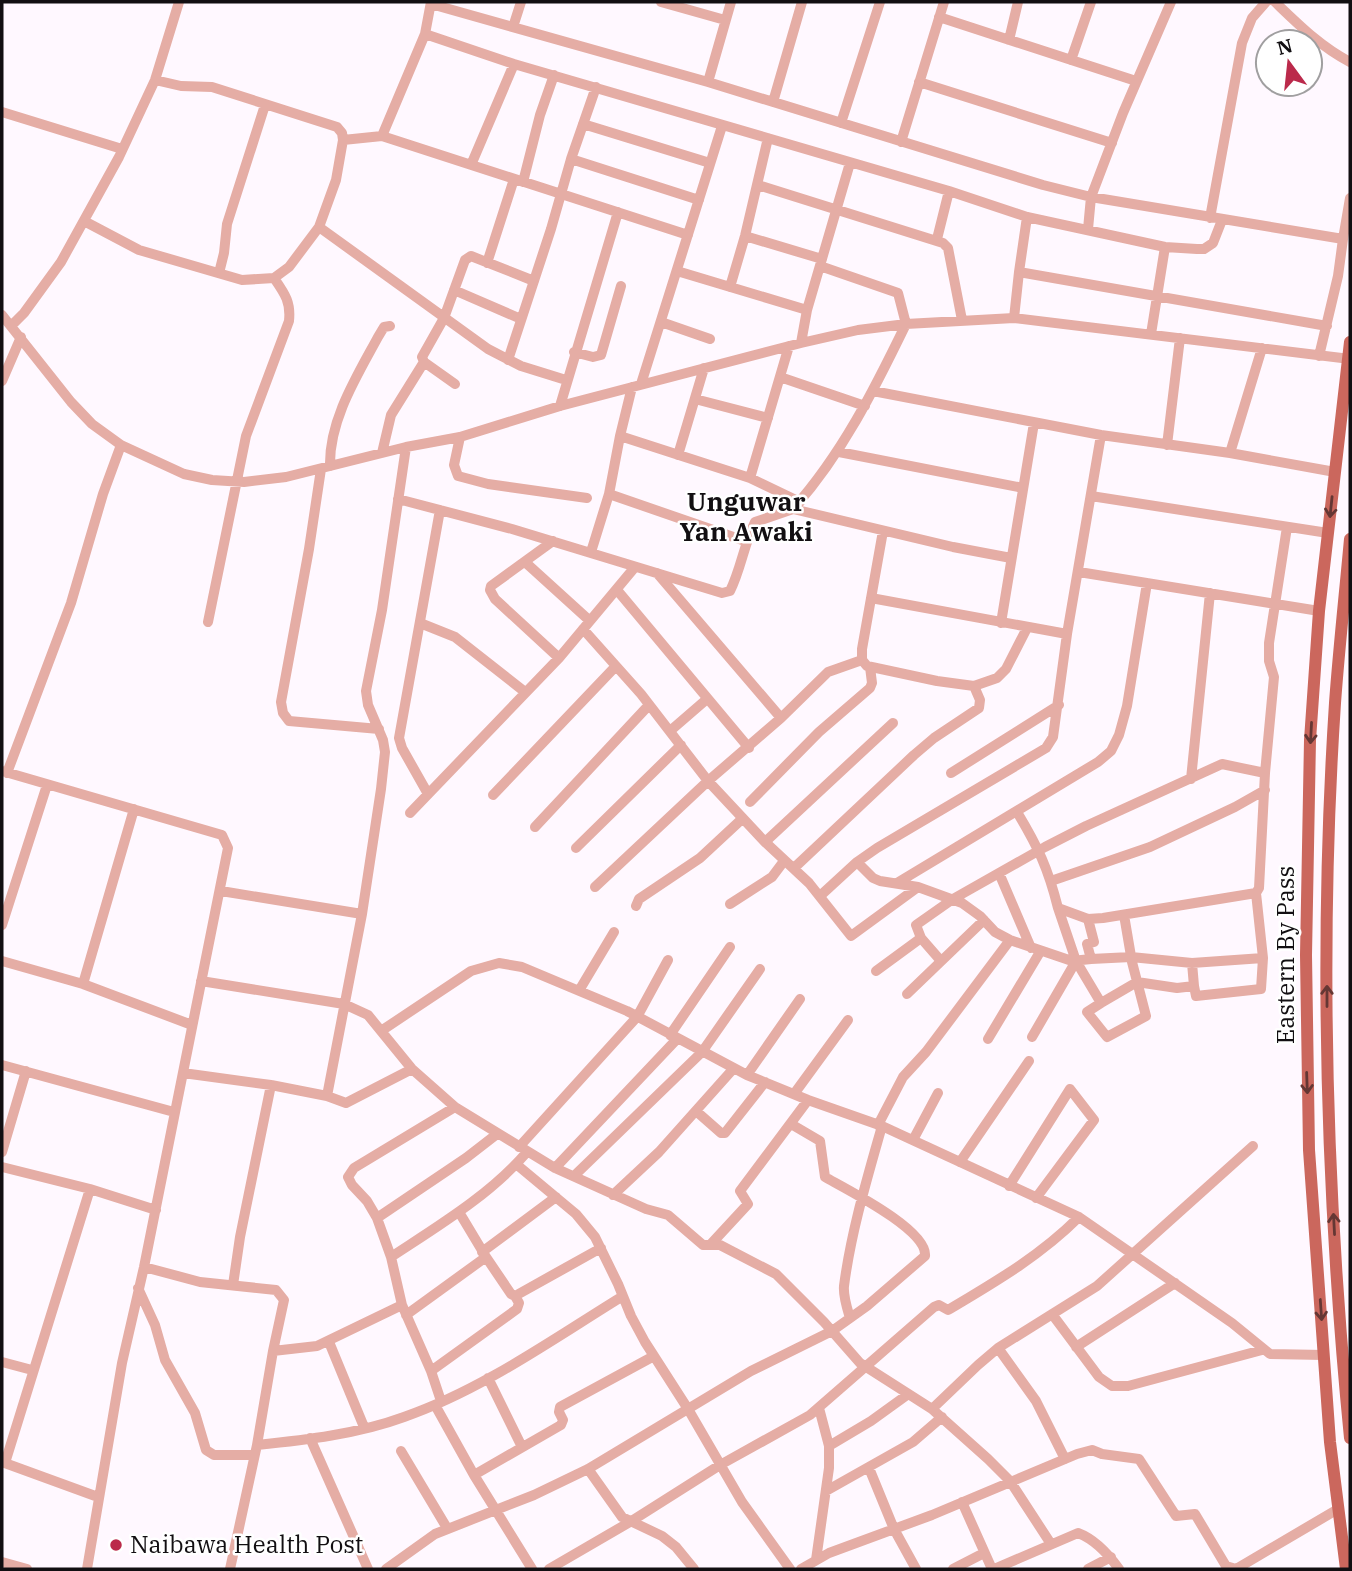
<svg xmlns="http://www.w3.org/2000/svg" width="1352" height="1571" viewBox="0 0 1352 1571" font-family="'IBM Plex Serif',serif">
  <rect width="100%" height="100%" fill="#fff8ff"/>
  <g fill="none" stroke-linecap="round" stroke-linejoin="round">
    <!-- minor -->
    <path stroke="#e5ada5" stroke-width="10" d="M661,2L725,20
      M1275,2C1299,25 1321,47 1350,62
      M431,4L708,82L1043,185L1091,197L1343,239L1350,198
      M939,17L1136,81
      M513,27L521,2
      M425,34L514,64L949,191L1027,217L1165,247L1197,249H1204L1213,243L1222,220
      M1009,40L1018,2
      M1071,60L1091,2
      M708,82L731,2
      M919,82L1112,143
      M773,102L802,2
      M2,112L122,149
      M841,123L880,2
      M583,124L710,163
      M382,136L688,235
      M343,140L382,136L425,34L431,2
      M901,142L944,2
      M571,159L699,200
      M471,165L514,64
      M523,182L540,115L554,75
      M758,185L943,243L948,248L962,320
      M1027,217L1019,272L1327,326
      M1210,218L1242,43L1252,18L1266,2
      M84,221L139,250L242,280L274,278L289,267L319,227L336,180L343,140L342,133L337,127L212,87L181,86L155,80
      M319,227L488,349L521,366L566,380
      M1088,229L1091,197L1123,113L1171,2
      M745,236L822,259
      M937,239L949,191
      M487,263L514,179
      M677,271L807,310
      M219,273L224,253L227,224L265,105
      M730,287L745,236L768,138
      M454,290L521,319
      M2,315L71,402L92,424L121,445L184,474L212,480L244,482L286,477L406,447L460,437L560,406L801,343L858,330L906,324L1014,318L1350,359
      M1014,318L1019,272
      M661,322L710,339
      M12,325L24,313L61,262L119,157L155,80L179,2
      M1151,334L1165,247
      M801,343L807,310L850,163
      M574,352L593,357L601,355L621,286
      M1319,356L1338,276L1343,239
      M508,360L551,229L571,159L596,87
      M780,377L865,406
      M2,381L21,337
      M455,384L424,362L422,357L444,318L465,260L471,256L534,281
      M641,384L722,126
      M873,391L1101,435L1230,453L1262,348
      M695,399L768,418
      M560,406L618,212
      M620,436L750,478L800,502
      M460,437L454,465L458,476L488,484L587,498
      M1167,445L1180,338
      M839,452L1023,488
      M382,453L391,415L424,362
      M1230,453L1335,472
      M678,455L704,368
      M330,466C329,420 357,376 378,337L384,327L390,326
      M321,469L309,549L281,702L283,713L289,721L379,729
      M750,478L789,346
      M609,494L745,541
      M1091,496L1328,533
      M398,499L512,529L722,593L730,591C741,569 744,544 755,522L793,509L953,547L1011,558
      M793,509C842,454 874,390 906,324L898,293L820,266
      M883,531L862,649V660L867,666L937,681L974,686L997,678L1006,669L1027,628
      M553,541L491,586L490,590L495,599L559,658
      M591,552L609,494L620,436L632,387
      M525,562L590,621
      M1079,572L1319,611
      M617,590L749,748
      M871,598L1067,634
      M208,622L246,436L289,321C291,302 285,294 274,278
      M420,623L455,637L525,692
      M1001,623L1034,423
      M583,629L641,694L708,781L765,842L809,883L851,936L918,887
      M781,718L828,672L862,660
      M670,731L707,699
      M2,771L222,835L228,848L144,1267L122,1363L87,1569
      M7,773L71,603L103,494L121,445
      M951,773L1059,705
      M1191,779L1210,593
      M428,794L402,748L399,738L440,510
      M493,795L616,666
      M750,802L819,732L870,688L872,683L870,667
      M1017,812C1038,847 1048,868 1058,908L1088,919L1103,918L1256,893
      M410,813L559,658L635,567
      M535,827L649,705
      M765,842L893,723
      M576,848L681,745
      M857,862L873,878L880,881L918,887L962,903L980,916L995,932L1010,940L1072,961L1091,959L1087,944L1094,942L1088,919
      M794,868L914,755L934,738L979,708L980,700L974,686
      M999,873L1031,948
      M1051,881L1150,847L1235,807L1265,790
      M897,883L1098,762L1111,751L1119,735L1127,706L1147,583
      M595,887L708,781L781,718L657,573
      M221,891L362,914
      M820,896L857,862L877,848L1046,748L1053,737L1067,634L1101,435
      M730,904L772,877L784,861
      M636,906L639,899L700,858L742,819
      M1058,908L1076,961L1101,1003L1087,1012L1107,1037L1146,1016L1132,962L1124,915
      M2,925L47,785
      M921,938L916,925L953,899L1045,847L1086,826L1222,764L1265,773
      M1091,959L1131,957L1192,963L1263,958L1256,893L1259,888L1265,773L1274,677L1269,661V643L1287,527
      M2,961L83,984L192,1025
      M876,971L921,938L941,961
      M201,981L344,1004L368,1015L412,1069L455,1107L555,1168L646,1209L668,1215L703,1245H720L776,1274L824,1322L860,1363L932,1409L988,1459L1010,1481L1051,1544
      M83,984L134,809
      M1194,986L1196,996L1261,989L1263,958
      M580,989L614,932
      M907,994L984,920
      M1101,1003L1137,982L1177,988L1194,986L1192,963
      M381,1031L471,971L499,963L522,967L627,1011L747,1075L808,1100L882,1126L1079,1217L1232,1323L1270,1354L1324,1355
      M670,1035L730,947
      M1032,1037L1076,961
      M988,1039L1040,952
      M2,1065L174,1112
      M183,1073L271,1085L327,1096L346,1103L412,1069
      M747,1075L800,999
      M794,1094L848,1020
      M327,1096L362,914L381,789L385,752L383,740L368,705L366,691L382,610L406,447
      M696,1111L721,1133H725L765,1082
      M878,1125L903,1077L926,1052L1010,940
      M913,1140L938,1093
      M519,1147L637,1017L668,960
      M2,1152L26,1071
      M960,1162L1029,1061
      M516,1164L576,1214L595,1237L618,1284L631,1316L645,1342L688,1409L742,1502L790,1569
      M2,1167L90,1189L156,1210
      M555,1168L677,1039
      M574,1176L702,1052L760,969
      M1009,1186L1070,1089L1094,1120L1036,1198
      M613,1195L659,1152L734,1068
      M459,1212L486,1257L511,1294L515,1296L601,1248
      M377,1218L466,1158L497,1134
      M711,1244L748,1204L740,1191L808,1100
      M482,1252L556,1197
      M391,1257C438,1226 490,1195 527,1152
      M144,1267L200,1282L276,1290L284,1300L273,1351L257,1445L230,1569
      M233,1285L240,1237L271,1085
      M138,1288L155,1325L165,1360L195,1413L206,1450L214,1455H254
      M1052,1314L1099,1377L1112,1386H1128L1262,1350
      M406,1315L486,1257
      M850,1318C847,1308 843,1296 844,1286C851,1232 867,1179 882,1126
      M329,1342L364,1427
      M1076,1347L1175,1283
      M998,1348L1036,1401L1065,1459
      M273,1351L317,1346L402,1305
      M2,1362L32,1370
      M431,1371L517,1309L519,1303L515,1296
      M488,1378L522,1447
      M441,1401L431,1371L402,1305L391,1257L377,1218L367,1201L352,1185L348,1177L354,1168L455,1107
      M435,1405L474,1475L532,1569
      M932,1409L978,1365L998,1348L1097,1286L1253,1146
      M310,1438L368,1569
      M257,1445C305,1440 358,1434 404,1417C482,1390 553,1339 623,1296
      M829,1446L871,1421L907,1395
      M401,1451L447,1528
      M2,1462L98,1497
      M5,1463L90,1189
      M869,1468L894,1529L916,1569
      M588,1469L622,1517L662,1536L676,1547L694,1569
      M474,1475L561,1425L563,1420L559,1412L560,1407L654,1356
      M826,1491L913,1442L942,1417
      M962,1502L992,1569
      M816,1560L829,1468V1446L819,1408
      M2,1562L27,1569
      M386,1569L435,1534L534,1495L588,1469L751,1371L832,1331L867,1306L925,1256C928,1230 846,1189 825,1177L820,1141L791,1124
      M549,1569L630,1522L720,1465L810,1415L934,1307L939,1305L948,1310C995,1282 1040,1256 1079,1217
      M801,1569L829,1553L932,1515L1077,1454L1092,1450L1102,1454L1139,1459L1176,1516L1195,1514L1226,1566L1236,1569L1338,1509
      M953,1569L984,1553
      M994,1569L1078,1533C1094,1539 1109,1555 1119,1569
      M1088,1569L1111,1557"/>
    <!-- major -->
    <path stroke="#cb675d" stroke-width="12" d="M1350,539C1345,594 1339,648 1335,703C1319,947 1326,1194 1350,1438
      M1346,1569L1330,1442L1309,1150L1306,955L1310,740L1319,611L1350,342"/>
  </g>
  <!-- one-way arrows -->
  <defs><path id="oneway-shaft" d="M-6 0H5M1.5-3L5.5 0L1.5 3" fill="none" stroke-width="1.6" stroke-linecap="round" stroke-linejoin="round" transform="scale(1.75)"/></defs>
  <g stroke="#653734">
    <use href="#oneway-shaft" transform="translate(1331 507) rotate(96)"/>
    <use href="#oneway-shaft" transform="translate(1311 733) rotate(93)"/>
    <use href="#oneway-shaft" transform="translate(1327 996) rotate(-90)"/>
    <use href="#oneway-shaft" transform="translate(1307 1083) rotate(88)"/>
    <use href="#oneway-shaft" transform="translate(1334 1224) rotate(-93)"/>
    <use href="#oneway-shaft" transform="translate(1321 1310) rotate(86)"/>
  </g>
  <!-- markers -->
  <circle fill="#bb2a4b" stroke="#fff" stroke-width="2.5" cx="116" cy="1545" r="7"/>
  <g text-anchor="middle" stroke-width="5" stroke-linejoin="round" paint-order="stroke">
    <!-- street labels -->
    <g font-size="24" fill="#120f12" stroke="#fff">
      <text transform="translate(1286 955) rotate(-90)" y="8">Eastern By Pass</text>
    </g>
    <!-- poi labels -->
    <g font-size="24" fill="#120f12" stroke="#fff" text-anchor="start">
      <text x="130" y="1553">Naibawa Health Post</text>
    </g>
    <!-- neighbourhood labels -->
    <g font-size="26" font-weight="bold" fill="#120f12" stroke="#fff">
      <text x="746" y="511">Unguwar<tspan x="746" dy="30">Yan Awaki</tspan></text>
    </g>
  </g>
  <!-- border -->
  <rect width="1352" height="1571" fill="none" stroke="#120f12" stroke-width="7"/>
  <!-- north arrow -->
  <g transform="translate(1289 63) rotate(345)"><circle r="33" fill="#ffffff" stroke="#a09fa0" stroke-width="2"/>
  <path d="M0-5L12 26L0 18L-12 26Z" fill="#bb2a4b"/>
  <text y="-10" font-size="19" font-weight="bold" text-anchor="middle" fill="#120f12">N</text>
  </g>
</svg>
